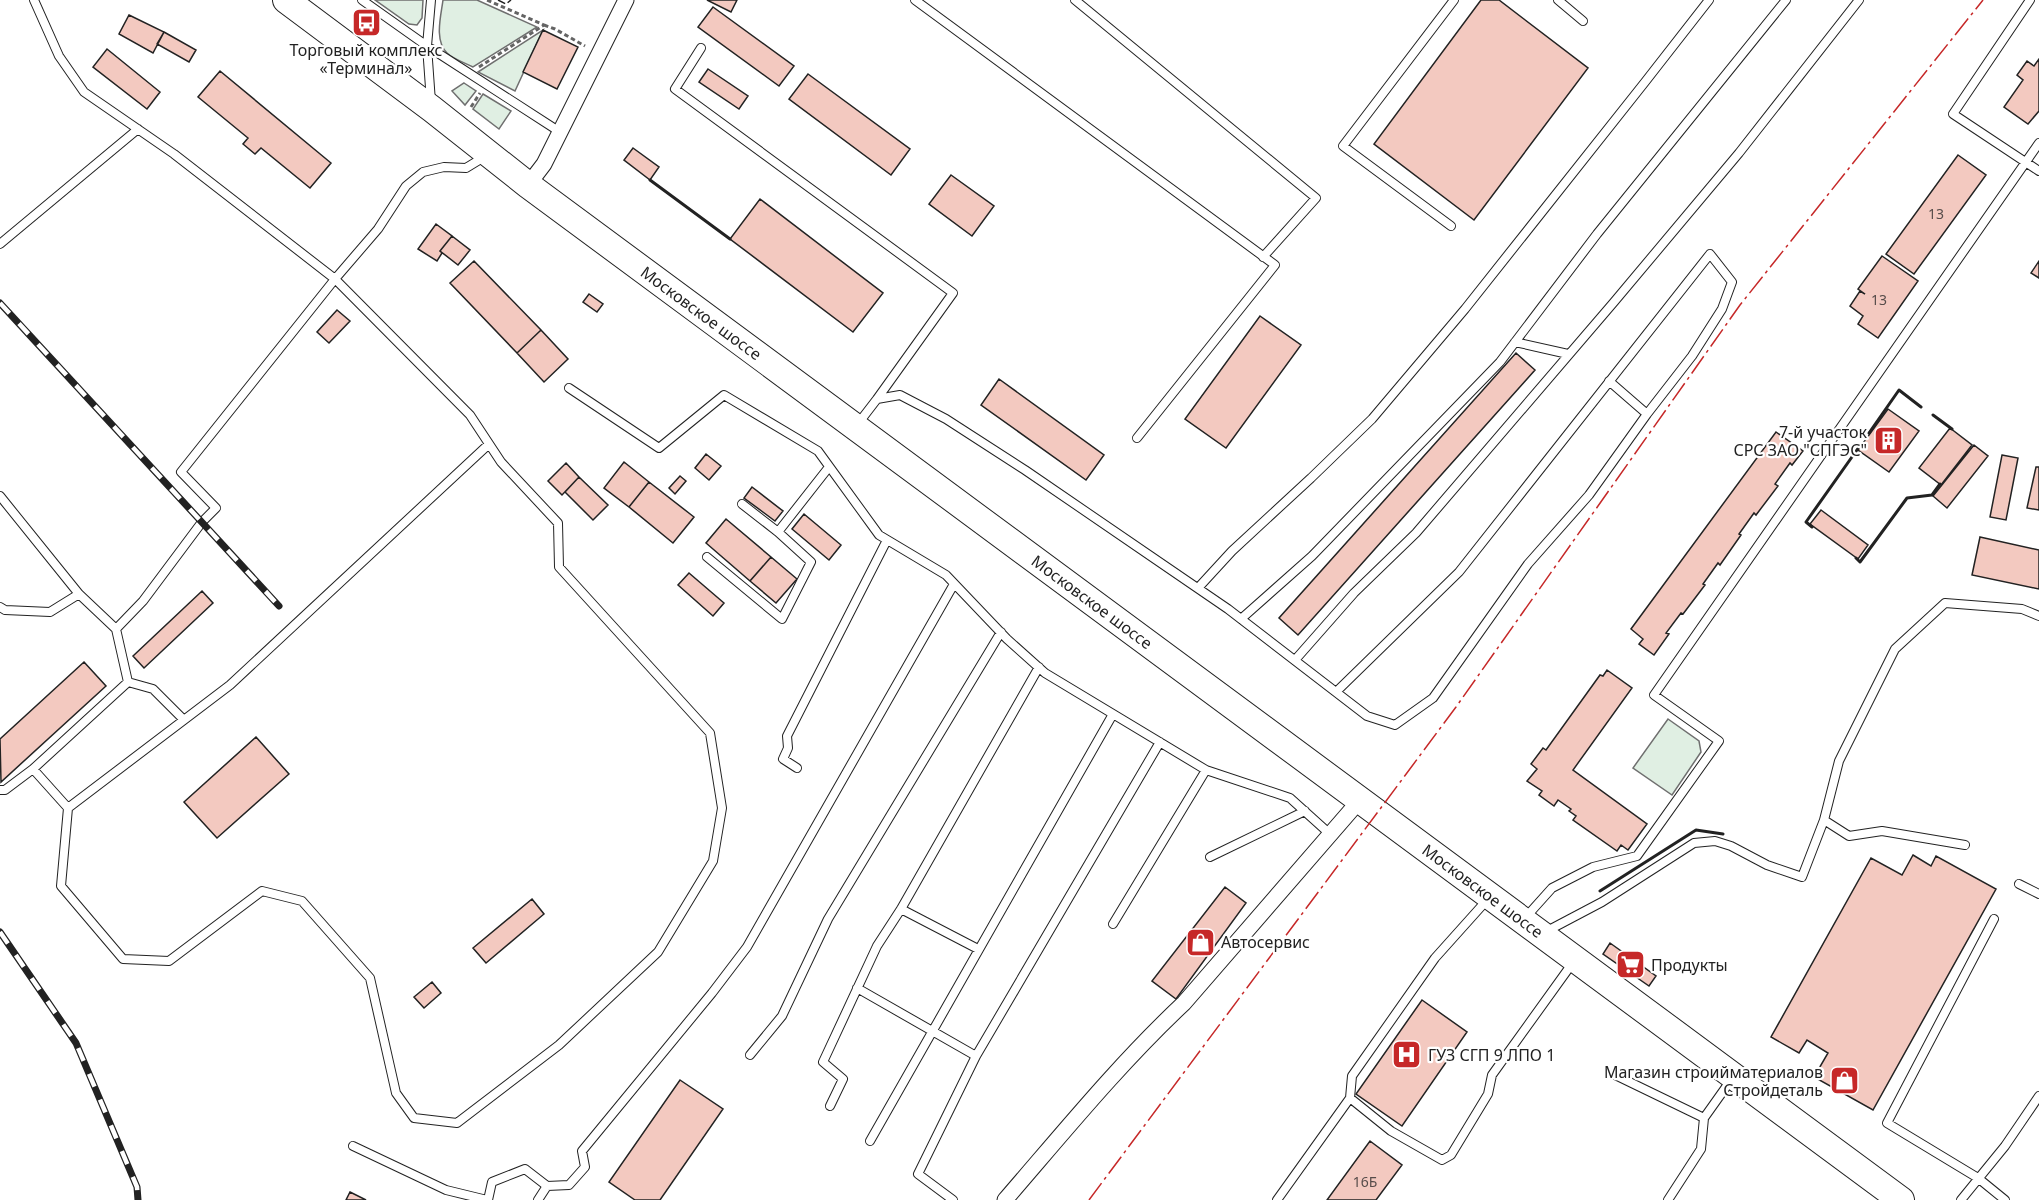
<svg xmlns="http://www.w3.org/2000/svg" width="2039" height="1200" viewBox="0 0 2039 1200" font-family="'Noto Sans',sans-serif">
  <rect width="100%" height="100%" fill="#fff"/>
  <!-- green -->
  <path fill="#e0efe3" stroke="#6f6f6f" stroke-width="1.5" d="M375,0H423L422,18L417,25L409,24Z
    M443,0H477L537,27L473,67C465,63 453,59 447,53C434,40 441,16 443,0Z
    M543,30L515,91L478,72Z
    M464,83L476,91L465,105L452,91Z
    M483,94L511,111L499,129L473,109Z
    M1668,719L1699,741L1701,752L1672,795L1633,768Z"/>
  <!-- building -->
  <path fill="#f3c9c0" stroke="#222" stroke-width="1.5" d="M707,0H737L731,12Z
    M1481,0H1499L1588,68L1474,220L1374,144Z
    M713,7L794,66L779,86L698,27Z
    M129,15L164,32L153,53L119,34Z
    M543,30L578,47L557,89L523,72Z
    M164,32L196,50L189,62L157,44Z
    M107,49L160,92L147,109L93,67Z
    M2039,59V111L2028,124L2004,107L2023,80L2017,75L2027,61L2034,66Z
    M708,69L748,96L739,109L699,82Z
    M220,71L331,163L310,188L261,148L255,154L243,144L248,138L198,97Z
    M808,74L910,149L891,175L789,99Z
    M633,148L659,167L650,180L624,160Z
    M1958,155L1986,175L1914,274L1886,254Z
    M951,175L994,206L972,236L929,204Z
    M760,199L883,293L853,332L730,239Z
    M436,224L452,236L440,251L442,253L437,261L418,249Z
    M452,236L470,250L458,265L440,251Z
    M1882,256L1918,281L1878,338L1858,324L1863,316L1850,306L1860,291L1865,294L1858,289Z
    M474,261L541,330L517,353L450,283Z
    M2039,261V278L2031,273Z
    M589,294L603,304L597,312L583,302Z
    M337,310L350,321L329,343L317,332Z
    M1260,316L1301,345L1226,448L1185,419Z
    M541,330L568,359L544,382L517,353Z
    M1516,353L1535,370L1298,635L1279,618Z
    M999,379L1104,455L1086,480L981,405Z
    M1888,409L1919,431L1889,472L1858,450Z
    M1950,428L1972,445L1941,485L1919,468Z
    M1776,432L1803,451L1792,465L1790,463L1775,484L1778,486L1756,515L1754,513L1739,534L1741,535L1720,565L1718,563L1703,584L1705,585L1683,614L1681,613L1666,633L1669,634L1654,655L1639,644L1643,639L1631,629Z
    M1974,445L1988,456L1947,508L1933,496Z
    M706,454L721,466L709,480L695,468Z
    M2002,455L2018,458L2006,520L1990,517Z
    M624,462L649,482L629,507L604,488Z
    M566,463L579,477L562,495L548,481Z
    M2036,467H2039V510L2027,508Z
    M680,476L686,481L675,494L669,488Z
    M579,477L608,505L593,520L565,492Z
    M649,482L694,517L673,543L629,507Z
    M752,487L783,511L775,521L744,498Z
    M1821,510L1868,545L1858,559L1810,524Z
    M804,514L841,545L829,560L792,529Z
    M726,519L771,557L750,581L706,543Z
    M1980,537L2039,550V589L1972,575Z
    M771,557L797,579L776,603L750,581Z
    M689,573L724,603L713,616L678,585Z
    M202,591L213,603L144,668L133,656Z
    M84,662L106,686L1,782L0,739Z
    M1607,670L1632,688L1573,770L1647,824L1628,850L1621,845L1617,851L1573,820L1576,816L1569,811L1571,809L1558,800L1554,806L1539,795L1542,791L1527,781L1537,769L1531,764L1543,748L1546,750L1600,675L1603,676Z
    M256,737L289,774L217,838L184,802Z
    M1913,855L1931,866L1936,856L1996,889L1873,1110L1814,1077L1828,1053L1807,1040L1799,1053L1771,1037L1871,858L1902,875Z
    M1225,887L1246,903L1176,999L1152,981Z
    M532,899L544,914L486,963L473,948Z
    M1610,943L1656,976L1649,986L1603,954Z
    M432,982L441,993L424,1008L414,997Z
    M1422,1000L1467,1032L1402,1126L1356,1094Z
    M680,1080L723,1109L660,1200H635L609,1182Z
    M1370,1141L1402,1165L1376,1200H1327Z
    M350,1192L366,1200H346Z"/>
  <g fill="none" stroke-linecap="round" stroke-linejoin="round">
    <defs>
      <path id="lane" d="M34,0L59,56L84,92L174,154L335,279L378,229L406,186L423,172L444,167L466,168L484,157
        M362,0L427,46L560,132
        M431,0L427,46L431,102
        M915,0L1275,265L1137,438
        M1075,0L1316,198L1263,257
        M1558,0L1583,21
        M2030,0L1953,114L2039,171
        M701,48L675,89L953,293L877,399
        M1451,226L1343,146L1454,0
        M0,244L138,129
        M1515,342L1568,354
        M1609,381L1647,414
        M569,388L659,448L724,395L818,451L879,535L946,575L1007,639L1045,673L1206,770L1290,798L1331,835
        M857,425L877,399L900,395L946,419L1025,470L1228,609L1367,716L1395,725L1433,698L1528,564L1589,495L1647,414L1692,356L1722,309L1732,282L1710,254L1459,572L1336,692
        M0,496L79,594L116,629L128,682L153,689L184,720
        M778,532L829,467
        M707,557L782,619L811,562L778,532L742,504
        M1198,588L1232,551L1311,478L1372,419L1465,309L1645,82L1709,0
        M0,607L5,610L50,612L79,594
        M1241,619L1312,556L1500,362L1597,234L1786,0
        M116,629L143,601L202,522L216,508L181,472L335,279L470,415L501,462L558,523L559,567L710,733L722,808L713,861L658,952L559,1045L457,1123L414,1118L396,1093L370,978L302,901L262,891L169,961L123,959L61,886L68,808L230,685L489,444
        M1295,660L1354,593L1416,533L1614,302L1739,153L1859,0
        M797,768L783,759L788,748L787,736L887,540
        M33,769L128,682
        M0,790H5L33,769L68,808
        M1824,820L1849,836L1882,831L1965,845
        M1210,857L1305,811
        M2019,884L2039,894
        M901,909L978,949
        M1525,918L1552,888L1593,867L1637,856L1719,741L1654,695L2039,143
        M1994,919L1887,1123L1978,1178L2005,1200
        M1113,924L1206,770
        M1547,931L1602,902L1694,843L1715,841L1731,846L1767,865L1802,877L1824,820L1839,761L1895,649L1945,603L2022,609L2039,616
        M857,988L976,1056
        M750,1055L782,1016L828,919L1001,632
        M1613,1074L1704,1118
        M1350,1098L1352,1076L1435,958L1487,900
        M830,1106L843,1079L823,1062L877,946L901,909L1039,667
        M870,1141L1113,714
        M353,1146L446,1190L487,1200
        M488,1200L492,1182L525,1169L547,1186L569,1185L585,1167L582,1151L712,993L747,947L954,584
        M538,1200L547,1186
        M953,1200L918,1174L976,1056L1160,742
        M1277,1200L1350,1098L1391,1131L1442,1160L1451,1155L1488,1094L1492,1075L1574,961
        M1668,1200L1701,1149L1704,1118L1731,1080
        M1961,1200L2005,1146L2039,1096"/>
      <path id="street" d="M528,185L544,164L626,0
        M1005,1200C1063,1133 1119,1064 1184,1003L1360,800"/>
      <g id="primary">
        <path id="s1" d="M286,0L432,109L528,185L1901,1200"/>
      </g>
    </defs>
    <!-- lane casing -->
    <use href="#lane" stroke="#222" stroke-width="10"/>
    <!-- street casing -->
    <use href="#street" stroke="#222" stroke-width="17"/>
    <!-- primary casing -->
    <use href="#primary" stroke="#222" stroke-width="28"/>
    <!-- path -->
    <path stroke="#646464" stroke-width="3" stroke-dasharray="4.5 3" stroke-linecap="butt" d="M544,25L555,29L585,46
      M479,67L544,25L487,0
      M471,107L480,93"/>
    <!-- lane -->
    <use href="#lane" stroke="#fff" stroke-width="8"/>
    <!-- street -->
    <use href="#street" stroke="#fff" stroke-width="15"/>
    <!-- primary -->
    <use href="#primary" stroke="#fff" stroke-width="26"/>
    <defs>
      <path id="rail" d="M0,303L279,606
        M0,932L76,1043L137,1187L138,1200"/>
    </defs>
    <!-- rail casing -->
    <use href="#rail" stroke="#222" stroke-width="7"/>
    <!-- rail -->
    <use href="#rail" stroke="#fff" stroke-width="4.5" stroke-dasharray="14" stroke-linecap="butt"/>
    <!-- fence -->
    <path stroke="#222" stroke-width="1.5" stroke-dasharray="8 3" stroke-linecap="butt" d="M498,0L506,4L511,0"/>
    <!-- wall -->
    <path stroke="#222" stroke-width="3" d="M650,180L730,239
      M1933,415L1952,429
      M1869,433L1899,390L1921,407
      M1812,527L1806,522L1859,447
      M1856,558L1860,562L1907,498L1932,495L1940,484
      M1600,891L1696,830L1723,834"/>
    <!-- power -->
    <path stroke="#c62828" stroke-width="1.5" stroke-dasharray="21 4.5 3 4.5" stroke-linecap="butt" d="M1089,1200L1456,707L1740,305L1983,0"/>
  </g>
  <!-- icons -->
  <defs>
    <symbol id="bus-square" viewBox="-11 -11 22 22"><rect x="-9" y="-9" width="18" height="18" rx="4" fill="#c62828" stroke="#fff"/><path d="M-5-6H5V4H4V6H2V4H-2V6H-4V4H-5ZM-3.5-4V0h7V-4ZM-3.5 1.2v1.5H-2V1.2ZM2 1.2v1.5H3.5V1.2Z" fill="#fff"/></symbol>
    <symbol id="building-square" viewBox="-11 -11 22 22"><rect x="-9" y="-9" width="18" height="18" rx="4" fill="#c62828" stroke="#fff"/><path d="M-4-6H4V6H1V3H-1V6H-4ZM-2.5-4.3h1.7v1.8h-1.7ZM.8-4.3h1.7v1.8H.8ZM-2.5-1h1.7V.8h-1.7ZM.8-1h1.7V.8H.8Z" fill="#fff"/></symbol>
    <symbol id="shop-square" viewBox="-11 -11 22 22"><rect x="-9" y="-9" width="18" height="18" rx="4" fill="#c62828" stroke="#fff"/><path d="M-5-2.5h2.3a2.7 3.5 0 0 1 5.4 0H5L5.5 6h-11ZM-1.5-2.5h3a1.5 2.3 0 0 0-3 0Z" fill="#fff"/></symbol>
    <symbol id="supermarket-square" viewBox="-11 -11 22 22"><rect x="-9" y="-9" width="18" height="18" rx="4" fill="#c62828" stroke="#fff"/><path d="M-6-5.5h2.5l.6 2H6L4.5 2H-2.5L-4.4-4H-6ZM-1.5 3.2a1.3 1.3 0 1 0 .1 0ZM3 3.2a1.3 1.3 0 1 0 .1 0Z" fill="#fff"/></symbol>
    <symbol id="hospital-square" viewBox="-11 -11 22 22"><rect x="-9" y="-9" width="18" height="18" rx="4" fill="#c62828" stroke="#fff"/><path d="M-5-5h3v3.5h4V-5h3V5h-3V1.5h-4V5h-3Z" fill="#fff"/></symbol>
  </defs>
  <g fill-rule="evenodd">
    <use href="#bus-square" x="350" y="6" width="33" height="33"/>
    <use href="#building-square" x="1872" y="424" width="33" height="33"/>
    <use href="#shop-square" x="1184" y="926" width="33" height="33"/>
    <use href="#supermarket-square" x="1614" y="948" width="33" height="33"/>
    <use href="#hospital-square" x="1390" y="1038" width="33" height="33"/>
    <use href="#shop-square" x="1828" y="1064" width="33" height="33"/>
  </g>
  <g text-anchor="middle" stroke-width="4.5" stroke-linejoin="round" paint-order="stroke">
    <!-- number labels -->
    <g font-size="14" fill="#564c4a">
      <text x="1936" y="219">13</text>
      <text x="1879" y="305">13</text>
      <text x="1365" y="1187">16Б</text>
    </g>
    <!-- poi labels -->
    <g font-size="16" fill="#222" stroke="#fff" text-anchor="start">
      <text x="366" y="56" text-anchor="middle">Торговый комплекс<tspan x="366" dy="18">«Терминал»</tspan></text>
      <text x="1867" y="438" text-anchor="end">7-й участок<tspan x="1867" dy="18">СРС ЗАО "СПГЭС"</tspan></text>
      <text x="1221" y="948">Автосервис</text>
      <text x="1651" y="971">Продукты</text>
      <text x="1428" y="1061">ГУЗ СГП 9 ЛПО 1</text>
      <text x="1823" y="1078" text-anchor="end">Магазин строийматериалов<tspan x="1823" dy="18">Стройдеталь</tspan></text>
    </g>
    <!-- street labels -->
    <g font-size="16" fill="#222" stroke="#fff">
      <text dy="6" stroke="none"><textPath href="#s1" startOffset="520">Московское шоссе</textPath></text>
      <text dy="6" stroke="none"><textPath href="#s1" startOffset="1006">Московское шоссе</textPath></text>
      <text dy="6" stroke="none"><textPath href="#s1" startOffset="1492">Московское шоссе</textPath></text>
    </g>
  </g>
</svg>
